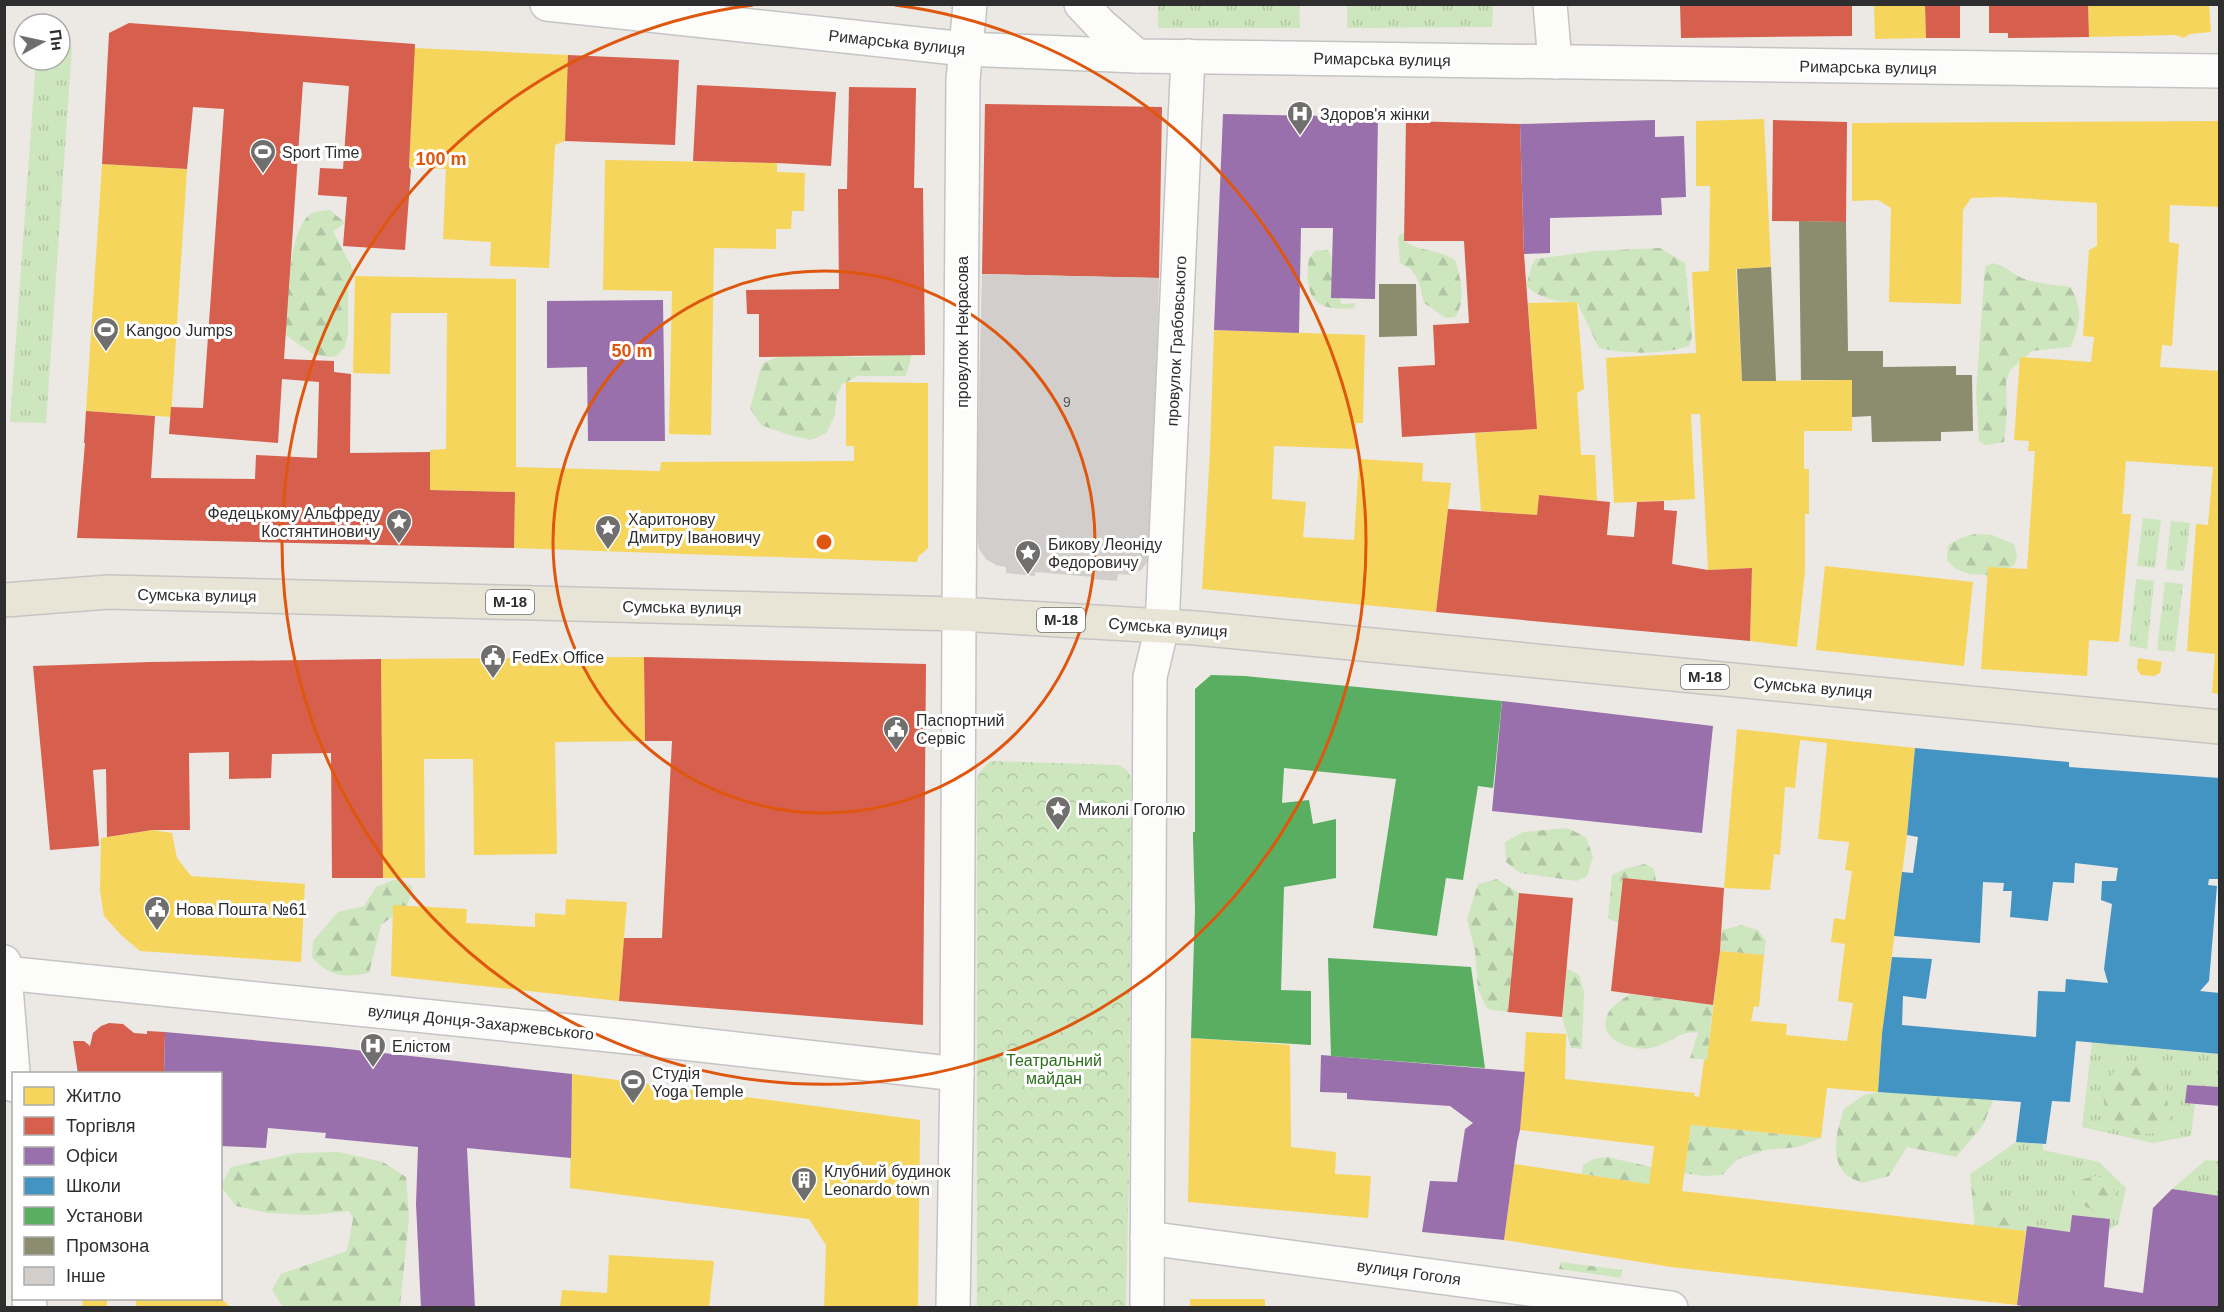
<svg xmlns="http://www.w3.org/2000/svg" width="2224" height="1312" viewBox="0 0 2224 1312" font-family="Helvetica,sans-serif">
  <defs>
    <pattern id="grass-tufts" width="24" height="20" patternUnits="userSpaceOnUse" patternTransform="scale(1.5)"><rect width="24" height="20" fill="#cee6be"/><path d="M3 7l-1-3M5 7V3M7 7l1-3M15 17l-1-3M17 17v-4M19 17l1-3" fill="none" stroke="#b1c6a4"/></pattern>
    <pattern id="forest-firs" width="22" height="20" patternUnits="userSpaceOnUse" patternTransform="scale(1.5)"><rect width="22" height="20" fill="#cee6be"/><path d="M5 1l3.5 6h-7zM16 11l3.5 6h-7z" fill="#b1c6a4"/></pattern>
    <pattern id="park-crowns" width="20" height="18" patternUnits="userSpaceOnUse" patternTransform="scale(1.5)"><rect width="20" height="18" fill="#cee6be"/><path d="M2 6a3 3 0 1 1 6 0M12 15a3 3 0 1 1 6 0" fill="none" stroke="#b1c6a4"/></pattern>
  </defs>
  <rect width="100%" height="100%" fill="#ece8e4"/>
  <!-- grass -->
  <path fill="url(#grass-tufts)" d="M1158,5H1299L1300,28H1158Z
    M1347,5H1493L1492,27L1347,28Z
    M60,46L72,47L46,423L10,422L36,60H60Z
    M2143,518L2161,520L2155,568L2137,566Z
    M2171,521L2190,523L2184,571L2166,569Z
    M2136,579L2154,581L2147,649L2129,646Z
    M2165,582L2183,584L2175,652L2157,650Z
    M2092,1042L2219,1054V1087L2187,1085L2186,1103L2195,1104L2191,1136L2153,1143L2082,1127Z
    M2016,1142L2043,1144V1150L2099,1162L2126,1188L2118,1224L2109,1230L2110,1219L2073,1215L2070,1232L2027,1226L2026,1231L1975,1225L1970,1174Z
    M2206,1160L2219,1161V1196L2172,1189Z"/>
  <!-- forest -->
  <path fill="url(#forest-firs)" d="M330,210L345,223L333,231L353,270L348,290V334L345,347L337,356L329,357L313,354L284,334C286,308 288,227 312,213C316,211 325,211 330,210Z
    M1406,232L1404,241C1422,253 1436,248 1455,260C1461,279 1466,301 1455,317L1446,318L1424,303C1420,285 1418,270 1400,263L1398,236Z
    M1660,248L1685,263L1692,337L1689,346C1660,355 1628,354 1599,348L1577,302C1557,302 1543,300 1526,286L1532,265L1536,259L1594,251Z
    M1328,250L1336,266L1341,304L1356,303L1354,308C1313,312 1304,297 1309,258L1315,251Z
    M1992,263C2004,265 2011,273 2022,278C2036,284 2055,285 2070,287C2085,310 2079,324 2071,347L2032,351L2010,370L2006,382L2007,414L2004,442L1985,445L1979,441L1976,393L1985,267Z
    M805,349C841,359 874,360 910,350L911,358L906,376H858L842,384L837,395L835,415L826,433L811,440L786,434L761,425L750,408L762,364L781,355Z
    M1975,534L1992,535L2014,544L2017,557L2015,564L2000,576L1969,574L1956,569L1947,560L1948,545L1961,538Z
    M1567,828L1586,837L1593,857L1587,876L1577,881L1520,873L1506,862L1505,842L1523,832Z
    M1645,864L1654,869L1656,881L1618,923L1608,918L1612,875L1627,868Z
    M399,878L413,887L407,906L381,925L369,973C345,978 329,977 312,957L313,941L338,912L364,906L376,887Z
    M1497,879L1519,893L1508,1012L1487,1009L1478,989L1475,951L1467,919L1478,884Z
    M1741,925L1758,930L1766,941L1764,955L1720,951L1722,930Z
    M1566,968L1579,975L1584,992L1582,1049L1571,1048L1562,1017Z
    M1630,994L1713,1005L1707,1060L1690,1058L1698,1033C1678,1030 1669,1045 1651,1048C1633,1052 1597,1040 1607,1016C1611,1005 1621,1001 1630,994Z
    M2141,1061L2161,1074L2170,1113L2165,1132L2136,1135L2107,1120L2103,1095L2117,1065Z
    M1878,1092L1994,1099L1983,1125L1956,1157L1907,1147L1889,1176L1862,1183C1855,1180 1846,1176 1842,1170C1830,1152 1838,1128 1844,1109L1864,1095Z
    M1691,1125L1821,1138L1798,1147L1766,1150L1738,1159L1722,1175L1704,1176L1684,1173Z
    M339,1152L383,1162L406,1177L409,1217L400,1307H283L272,1290L281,1274L347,1251L353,1219L349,1211L312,1215L268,1213L236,1206L221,1186L231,1167L297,1153Z
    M1607,1157L1651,1167L1649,1184L1582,1174L1583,1165L1594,1159Z
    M1974,1171L1983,1199C2006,1200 2021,1203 2019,1230L1975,1225L1970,1174Z
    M2096,1176L2109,1179C2117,1195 2118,1202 2104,1214L2086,1207L2074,1199C2075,1181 2081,1179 2096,1176Z
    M1561,1262L1622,1270L1621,1278L1559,1269Z"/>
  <!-- park -->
  <path fill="url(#park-crowns)" d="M990,761L1118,765L1127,770L1131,777L1129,1169L1126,1307H977V780L980,772Z"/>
  <!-- homes -->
  <path fill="#f6d55c" d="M1874,4H1925L1926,38L1875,39Z
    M2088,4H2209L2211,32L2190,34L2183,38L2176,35L2089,37Z
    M414,48L568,55L565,141L555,145L549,268L490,266L491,242L443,239L446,169L409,167Z
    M1764,119L1771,267L1736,269L1742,381L1852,380V431H1804V469H1809V514H1805V571L1797,647L1750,641L1752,568L1708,570L1700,414H1691L1695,499L1614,503L1606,358L1696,353L1692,272L1709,271L1710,186H1696V121Z
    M2220,121V207L2170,205L2169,242L2179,244L2172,346L2162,345L2160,367L2220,371V694L2212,693L2215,654L2187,651L2196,524L2208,525L2213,467L2126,461L2122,514H2131L2119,642L2089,640L2087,676L1981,669L1988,567L2027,569L2035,451H2028L2029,441L2014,440L2020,357L2091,362L2094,337L2083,336L2089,250L2097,246V203L2001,197L1971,198L1963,210L1961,304L1889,302L1891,208L1878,200L1852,201V123Z
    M605,160L777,163V172L805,173L804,211H792L791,229H776V249L714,248L711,435L669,434L672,291L603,290Z
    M102,164L187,169L171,417L86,411Z
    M355,276L516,279V467L660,471L661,462L854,461V446H846V382L928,383V548L918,557L917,562L514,548L515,492L430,490V450L446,449L447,313H391L390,374L353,373Z
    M1577,302L1584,389L1577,393L1581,455H1595L1597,501L1539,495L1537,515L1481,511L1475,433L1537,429L1528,303Z
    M1214,330L1365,335L1363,423H1356V449L1274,446L1272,499L1306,502L1303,537L1354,540L1359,459L1423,463L1422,481L1451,483L1436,612L1202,589L1210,452Z
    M1825,566L1973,582L1964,666L1816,650Z
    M644,657L645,741L555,742L557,854L474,855L473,759H424L425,878H383L381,659Z
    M2138,658L2162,662L2160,673L2154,676L2141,675L2137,669Z
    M1737,729L1915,748L1907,835L1882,1034L1878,1092L1827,1088L1821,1138L1691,1125L1682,1191L2026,1231L2017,1305L1671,1267L1504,1240L1514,1164L1649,1184L1654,1146L1520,1130L1526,1032L1566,1034L1565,1079L1695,1093L1694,1096L1699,1097L1704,1060H1707L1720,951L1764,955L1759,1007L1754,1006L1751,1021L1787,1024L1786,1035L1847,1041L1853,1003L1838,1001L1845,944L1831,942L1834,918L1845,920L1852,871L1845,870L1849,842L1818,839L1827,743L1800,740L1795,788L1785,787L1780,855L1774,854L1770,890L1724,888Z
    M152,830L172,833L177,858L191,876L305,884L301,962L140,951L121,935L104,916L100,891L101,838Z
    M566,899L627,902L619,1001L391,976L393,905L467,909L466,923L535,927V913L565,915Z
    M1191,1038L1290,1045L1291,1147L1336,1152L1335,1174L1371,1176L1368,1218L1188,1202Z
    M572,1074L920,1120L918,1308H824L826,1245L809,1219L570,1188Z
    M609,1255L714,1261L709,1308H560L562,1290L607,1293Z
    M83,1299H107V1308H82Z
    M135,1299H222L231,1308H137Z
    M1190,1299H1265V1308H1190Z"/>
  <!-- shops -->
  <path fill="#d6604d" d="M1680,4H1852V36L1681,38Z
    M1925,4H1960V38H1926Z
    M1989,4H2088L2089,37L2008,38V33H1989Z
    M129,23L415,44L409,167L411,170L405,250L343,246L347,197L318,195L320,168L343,169L349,86L303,82L284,359L334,361V372L351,374L350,453L430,452V490L515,492L514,548L77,538L85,443H84L86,411L155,416L151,478L255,479L256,455L317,458L319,382L282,379L278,443L169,434L171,407L203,408L224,109L193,107L187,169L102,164L109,33Z
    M568,55L679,60L675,145L565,141Z
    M697,85L836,92L831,166L777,163L693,161Z
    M849,87L916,88L914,188H923L925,355L759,357V314H747L746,290L839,289L838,189H847Z
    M985,104L1162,107L1159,278L982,274Z
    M1773,120L1847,122L1846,222L1772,221Z
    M1406,121L1520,124L1524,254L1537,429L1402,437L1398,367L1435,365L1433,325L1469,323L1464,241H1404Z
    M1539,495L1610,502L1607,535L1634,537L1637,502L1664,501V510L1677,511L1672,564L1708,570L1752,568L1750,641L1436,612L1448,509L1537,515Z
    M644,657L926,664L923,1025L619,1001L624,938H662L672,741H645Z
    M381,659L383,878H332L331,753L272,754L271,778L229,779V752L189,753L190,830H152L107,837L106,769L93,770L99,846L50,850L33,666L150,662Z
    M1623,878L1724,888L1720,951L1713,1005L1611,991Z
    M1519,893L1573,898L1562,1017L1508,1012Z
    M109,1023L123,1024L134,1033L147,1034V1031L165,1032L164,1074H78L73,1041H84L90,1046L93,1033L101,1026Z"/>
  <!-- offices -->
  <path fill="#9970ab" d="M1223,114L1378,117L1375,299L1331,298L1333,228H1301L1299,333L1214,330Z
    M1655,120V137L1684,136L1686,197L1661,198L1662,215L1550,218V253L1524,254L1520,124Z
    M663,300L665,441H588L587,367L547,368V301Z
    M1502,701L1713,726L1702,833L1492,811Z
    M165,1032L329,1047L572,1074L571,1158L467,1148L475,1308H421L416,1204L418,1147L325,1138L326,1133L268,1128L266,1148L220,1146V1074H164Z
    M1321,1055L1525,1072L1520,1130L1517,1143L1504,1240L1422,1232L1430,1181L1457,1182L1465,1129L1473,1123L1450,1106L1347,1099V1093L1320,1092Z
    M2187,1085L2220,1087V1106L2185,1103Z
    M2172,1189L2220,1196V1308H2032L2017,1305L2027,1226L2070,1232L2072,1215L2110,1219L2104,1287L2143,1293L2153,1208Z"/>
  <!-- schools -->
  <path fill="#4393c3" d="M1915,748L2069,762V767L2220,778V879H2209L2208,885L2217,886L2209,981L2200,991L2220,993V1054L2076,1041L2070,1102L2052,1101L2046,1144L2016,1142L2021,1102L1878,1092L1882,1034L1892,957L1932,959L1926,999L1903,996L1902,1025L2036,1037L2038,991L2065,992L2066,979L2108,983L2104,969L2112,904L2101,900L2102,881H2116L2118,868L2075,863L2074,883L2053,882L2048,921L2010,917L2012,891H2003L2004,883L1983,882L1980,943L1894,936L1902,872L1913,873L1918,837L1907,835Z"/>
  <!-- public -->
  <path fill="#5aae61" d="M1211,675L1245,676L1502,701L1493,788L1478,786L1463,880L1446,878L1437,936L1373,928L1396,779L1284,768L1282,803L1309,800L1313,824L1336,819V878L1284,887L1281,990L1311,991V1045L1191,1038L1195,910L1193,838V832H1195V689Z
    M1328,958L1471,967L1485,1068L1331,1056Z"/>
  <!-- industry -->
  <path fill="#8c8c6e" d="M1799,221L1846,222L1848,351H1883V367L1956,366V375H1972L1973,431L1941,432V441L1872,442L1871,416L1852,417V380H1801Z
    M1771,267L1776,381H1742L1737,269Z
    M1379,284H1416L1417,336L1379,337Z"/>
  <!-- building -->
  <path fill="#d1cecb" d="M982,274L1159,278L1151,547L1148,561L1141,570L1130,575L1118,574L1117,581L1093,579V577L1035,572V576L1006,573V567L996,565L986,559L979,549L976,525Z"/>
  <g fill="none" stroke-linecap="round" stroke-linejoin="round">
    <defs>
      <path id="street" d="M1081,4L1101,25L1137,56
        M1550,4L1555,62
        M959,614L963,80L970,4
        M1162,627L1188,56
        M5,973L639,1038L957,1074
        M1147,1238L1671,1308"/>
      <path id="secondary" d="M547,4L965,49L1137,56L2220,71
        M4,962L14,1085
        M29,1298L30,1308
        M953,1308L957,1074L959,614
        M1147,1308L1150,677L1162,627"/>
      <path id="primary" d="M4,600L109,592L959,614L1196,628L2220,727"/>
    </defs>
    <!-- street casing -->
    <use href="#street" stroke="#c5c4c5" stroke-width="36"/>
    <!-- secondary casing -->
    <use href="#secondary" stroke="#c5c4c5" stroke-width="36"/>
    <!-- primary casing -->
    <use href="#primary" stroke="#c6c5c4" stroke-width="36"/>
    <!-- street -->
    <use href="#street" stroke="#fcfcfb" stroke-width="33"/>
    <!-- secondary -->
    <use href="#secondary" stroke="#fcfcfb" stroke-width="33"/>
    <!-- primary -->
    <use href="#primary" stroke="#e8e4d6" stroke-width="33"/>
  </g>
  <!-- distance rings -->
  <g fill="none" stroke="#df570e" stroke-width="3">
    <circle cx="824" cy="542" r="271"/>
    <path d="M895 5A542 542 0 1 1 753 5"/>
  </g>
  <!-- icons -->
  <defs>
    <symbol id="hospital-pin" viewBox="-11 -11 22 30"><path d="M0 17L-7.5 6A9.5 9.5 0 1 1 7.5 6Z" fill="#706f6e" stroke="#fff"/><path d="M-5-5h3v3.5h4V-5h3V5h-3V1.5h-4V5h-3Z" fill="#fff"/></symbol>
    <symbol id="stadium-pin" viewBox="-11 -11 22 30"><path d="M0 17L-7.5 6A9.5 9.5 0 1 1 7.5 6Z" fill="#706f6e" stroke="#fff"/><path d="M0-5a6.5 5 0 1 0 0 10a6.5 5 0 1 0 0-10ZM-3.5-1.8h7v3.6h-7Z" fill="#fff"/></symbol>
    <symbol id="sight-pin" viewBox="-11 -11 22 30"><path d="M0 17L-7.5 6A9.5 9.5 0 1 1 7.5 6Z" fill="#706f6e" stroke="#fff"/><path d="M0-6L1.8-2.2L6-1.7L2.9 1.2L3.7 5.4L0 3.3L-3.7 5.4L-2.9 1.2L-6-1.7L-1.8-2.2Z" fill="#fff"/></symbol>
    <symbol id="civic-pin" viewBox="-11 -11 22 30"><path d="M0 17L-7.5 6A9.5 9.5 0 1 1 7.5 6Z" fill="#706f6e" stroke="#fff"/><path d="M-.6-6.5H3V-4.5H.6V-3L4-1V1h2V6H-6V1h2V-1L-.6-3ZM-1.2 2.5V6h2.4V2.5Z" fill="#fff"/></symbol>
    <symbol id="building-pin" viewBox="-11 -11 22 30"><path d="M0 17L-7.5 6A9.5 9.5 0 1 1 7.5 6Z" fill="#706f6e" stroke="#fff"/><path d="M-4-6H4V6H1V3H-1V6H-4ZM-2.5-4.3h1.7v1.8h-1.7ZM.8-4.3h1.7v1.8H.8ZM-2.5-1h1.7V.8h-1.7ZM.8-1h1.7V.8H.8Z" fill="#fff"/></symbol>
  </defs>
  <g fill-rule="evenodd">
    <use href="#hospital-pin" x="1285" y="99" width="30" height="40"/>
    <use href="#stadium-pin" x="248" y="137" width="30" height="40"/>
    <use href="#stadium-pin" x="91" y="315" width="30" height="40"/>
    <use href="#sight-pin" x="384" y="507" width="30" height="40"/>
    <use href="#sight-pin" x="593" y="513" width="30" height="40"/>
    <use href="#sight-pin" x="1013" y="538" width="30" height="40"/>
    <use href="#civic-pin" x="478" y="642" width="30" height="40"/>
    <use href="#civic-pin" x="881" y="714" width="30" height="40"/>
    <use href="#sight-pin" x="1043" y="794" width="30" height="40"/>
    <use href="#civic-pin" x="142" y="894" width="30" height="40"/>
    <use href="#hospital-pin" x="358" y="1031" width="30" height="40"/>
    <use href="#stadium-pin" x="618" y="1067" width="30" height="40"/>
    <use href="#building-pin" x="789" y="1165" width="30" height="40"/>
  </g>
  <g text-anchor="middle" stroke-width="6" stroke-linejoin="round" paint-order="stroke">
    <!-- number labels -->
    <g font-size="14" fill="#585857">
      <text x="1067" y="407">9</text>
    </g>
    <!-- shield labels -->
    <g fill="#fff" stroke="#6d6d6d" stroke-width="1.5">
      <rect x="486" y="590" width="48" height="24" rx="4.5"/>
      <rect x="1037" y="608" width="48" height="24" rx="4.5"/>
      <rect x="1681" y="665" width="48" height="24" rx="4.5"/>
    </g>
    <g font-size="15" font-weight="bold" fill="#2e2e2e">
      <text x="510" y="607">М-18</text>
      <text x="1061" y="625">М-18</text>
      <text x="1705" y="682">М-18</text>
    </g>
    <!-- street labels -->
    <g font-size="16" fill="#2e2e2e" stroke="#fff">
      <text transform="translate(897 42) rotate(6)" y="6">Римарська вулиця</text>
      <text transform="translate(1382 59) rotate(1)" y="6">Римарська вулиця</text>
      <text transform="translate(1868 67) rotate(1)" y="6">Римарська вулиця</text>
      <text transform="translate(962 332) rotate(-90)" y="6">провулок Некрасова</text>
      <text transform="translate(1176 341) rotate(-87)" y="6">провулок Грабовського</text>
      <text transform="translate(197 595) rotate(1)" y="6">Сумська вулиця</text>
      <text transform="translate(682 607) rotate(1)" y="6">Сумська вулиця</text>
      <text transform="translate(1168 627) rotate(4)" y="6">Сумська вулиця</text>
      <text transform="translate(1813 687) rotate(5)" y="6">Сумська вулиця</text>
      <text transform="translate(481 1022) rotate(6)" y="6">вулиця Донця-Захаржевського</text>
      <text transform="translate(1409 1272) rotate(8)" y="6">вулиця Гоголя</text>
    </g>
    <!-- poi labels -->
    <g font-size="16" fill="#2e2e2e" stroke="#fff" text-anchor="start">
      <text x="1320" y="120">Здоров'я жінки</text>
      <text x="282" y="158">Sport Time</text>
      <text x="126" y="336">Kangoo Jumps</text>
      <text x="380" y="519" text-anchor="end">Федецькому Альфреду<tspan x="380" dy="18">Костянтиновичу</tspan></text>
      <text x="628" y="525">Харитонову<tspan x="628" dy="18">Дмитру Івановичу</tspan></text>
      <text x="1048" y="550">Бикову Леоніду<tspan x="1048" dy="18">Федоровичу</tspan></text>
      <text x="512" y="663">FedEx Office</text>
      <text x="916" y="726">Паспортний<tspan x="916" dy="18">Сервіс</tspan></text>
      <text x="1078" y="815">Миколі Гоголю</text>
      <text x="176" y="915">Нова Пошта №61</text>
      <text x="392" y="1052">Елістом</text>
      <text x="652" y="1079">Студiя<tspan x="652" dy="18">Yoga Temple</tspan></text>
      <text x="824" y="1177">Клубний будинок<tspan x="824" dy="18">Leonardo town</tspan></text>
    </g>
    <!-- park labels -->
    <g font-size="16" fill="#2c6e1b" stroke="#fff">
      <text x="1054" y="1066">Театральний<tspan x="1054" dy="18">майдан</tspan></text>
    </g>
  </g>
  <circle cx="824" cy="542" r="9" fill="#df570e" stroke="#fff" stroke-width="3"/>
  <g font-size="18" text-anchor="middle" font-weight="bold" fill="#df570e" stroke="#fff" stroke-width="6" stroke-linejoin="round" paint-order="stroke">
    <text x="441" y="165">100 m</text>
    <text x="632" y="357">50 m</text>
  </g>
  <!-- border -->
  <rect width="2224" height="1312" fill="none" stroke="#2e2e2e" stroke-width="12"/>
  <!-- legend -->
  <rect x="12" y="1072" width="210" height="228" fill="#ffffff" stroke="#ababab" stroke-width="1.5"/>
  <rect x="24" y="1087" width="30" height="18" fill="#f6d55c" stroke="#ababab" stroke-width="1.5"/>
  <text x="66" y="1102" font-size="18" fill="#2e2e2e">Житло</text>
  <rect x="24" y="1117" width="30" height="18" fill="#d6604d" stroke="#ababab" stroke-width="1.5"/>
  <text x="66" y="1132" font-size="18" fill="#2e2e2e">Торгівля</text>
  <rect x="24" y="1147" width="30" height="18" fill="#9970ab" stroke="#ababab" stroke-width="1.5"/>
  <text x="66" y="1162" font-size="18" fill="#2e2e2e">Офіси</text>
  <rect x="24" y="1177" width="30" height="18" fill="#4393c3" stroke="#ababab" stroke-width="1.5"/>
  <text x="66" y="1192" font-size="18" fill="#2e2e2e">Школи</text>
  <rect x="24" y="1207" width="30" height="18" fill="#5aae61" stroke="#ababab" stroke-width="1.5"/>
  <text x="66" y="1222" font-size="18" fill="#2e2e2e">Установи</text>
  <rect x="24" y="1237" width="30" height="18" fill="#8c8c6e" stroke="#ababab" stroke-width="1.5"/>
  <text x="66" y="1252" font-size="18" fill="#2e2e2e">Промзона</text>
  <rect x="24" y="1267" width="30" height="18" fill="#d1cecb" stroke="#ababab" stroke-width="1.5"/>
  <text x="66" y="1282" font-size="18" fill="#2e2e2e">Інше</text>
  <!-- north arrow -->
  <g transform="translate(42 42) rotate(82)"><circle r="28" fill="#ffffff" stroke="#ababab" stroke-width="1.5"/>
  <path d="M0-4.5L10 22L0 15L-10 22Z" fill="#706f6e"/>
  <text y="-9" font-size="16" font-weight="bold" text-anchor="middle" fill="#2e2e2e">Пн</text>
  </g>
</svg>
